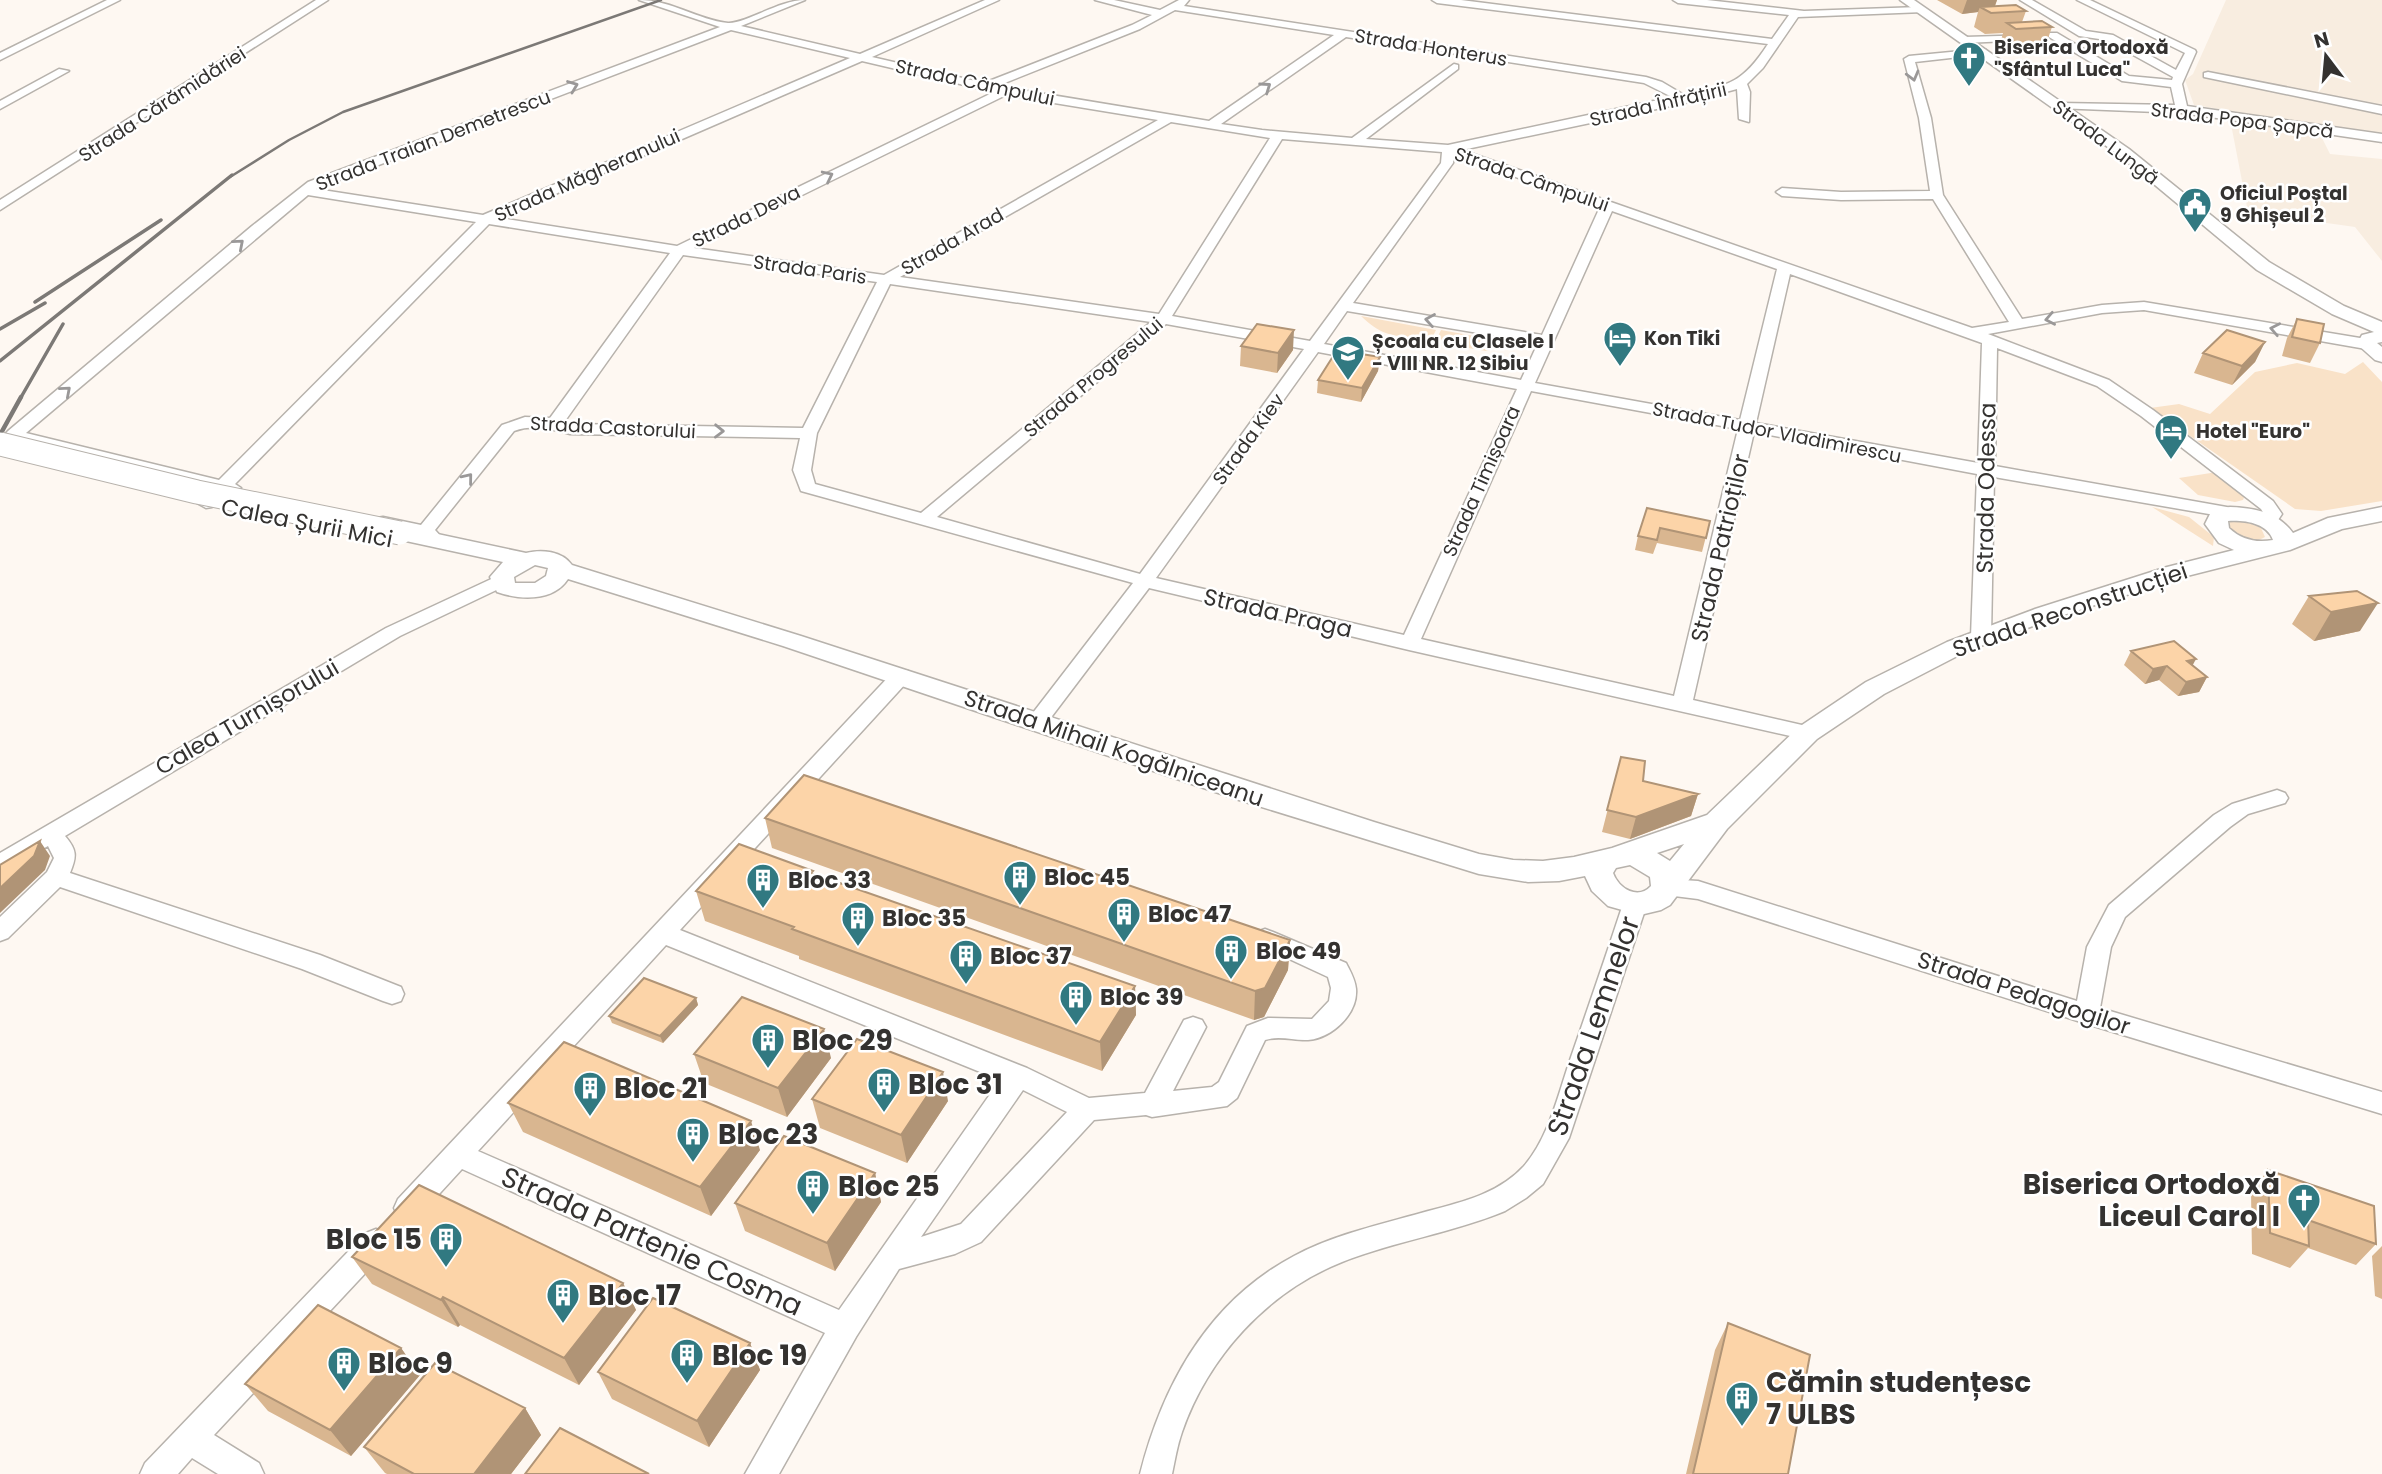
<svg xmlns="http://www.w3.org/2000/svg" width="2382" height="1474" viewBox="0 0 2382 1474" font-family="Poppins,sans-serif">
  <rect width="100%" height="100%" fill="#fef8f2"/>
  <!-- built -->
  <path fill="#f8ede0" d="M2226,0H2382V135L2194,105L2185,80L2193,74Z
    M2230,119L2319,132L2330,154L2382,159V261L2355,227L2248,212Z"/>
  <!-- green -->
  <path fill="#f9e2c8" d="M1361,316L1436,330L1433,336C1403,338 1384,339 1361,316Z
    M1441,330L1513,343L1518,344L1486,351L1446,344L1438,336Z
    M2363,362L2382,382V501L2321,511L2295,509L2150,408L2179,404L2210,414L2255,372L2297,363L2345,374Z
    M2217,472L2245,495L2243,500L2235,502L2198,495L2179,478Z
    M2152,507L2189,517L2214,537L2213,546Z
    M2245,521L2261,528L2265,537C2252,545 2241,537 2229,530L2230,522Z"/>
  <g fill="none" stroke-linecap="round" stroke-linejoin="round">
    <defs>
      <path id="minor" d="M107,0H120L0,60V53Z
        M316,0H328L0,210V200Z
        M639,0C672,0 698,20 728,23C745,24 779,0 805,0L741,26L860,54L985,0H999L872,57L984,83L1132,25L1152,15L1095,0H1114L1160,10L1179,0H1189L1184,6L1646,77L1662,82L1684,95C1729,85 1742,84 1768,44L1437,3L1432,0H1461L1772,39L1789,15L1678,3L1673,0H1707L1804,11L1920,7L1924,8V12L1798,17L1763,68L1747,84L1750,92L1749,122L1739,119L1737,89L1685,103L1462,150L1972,328L2009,322L1933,199L1841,200L1782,196L1776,192L1782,188L1841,192L1930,191L1919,118L1904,59L1909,56L1982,49L1986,50V54L1915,62L1931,118L1943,195L2022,319L2102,305L2144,302L2366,339L2374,344L2366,349L2144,310L2102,313L1988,334L2109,380L2153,410L2273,501L2282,514L2274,526H2262L2259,522L2264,514L2261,509L2141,416L2097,386L1997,348L1995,466L2238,509L2247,514L2238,519L1994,477L1991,637L1988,641H1974L1971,637L1977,474L1754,432L1693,700L1815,728L1818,733L1815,738L1808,740L1409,650L1149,588L1043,728H1029L1026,723L1029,718L1133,583L801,491L793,470L800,438L570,434C550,429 534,424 514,431L435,530L445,541L442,545H430L419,535L377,526L374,522L377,518L383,517L421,525L502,425L525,417L550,418L670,253L489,224L235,484L241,488L238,492H227L212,507L206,508L197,503L211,488L18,441L13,446H1L0,440L8,431L252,226L308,182L720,27ZM1175,10L1334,35L1209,121L997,86L1140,29ZM731,30L850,58L483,215L316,189ZM1346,37L1644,83L1672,97L1448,145L1366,139L1458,69V65L1454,64L1352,138L1262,130L1221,124ZM862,61L994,92L677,246L500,218ZM1006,95L1158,120L884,275L694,248ZM1171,122L1270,138L1159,314L900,277ZM1282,139L1442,152L1441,163L1310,341L1172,316ZM1454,155L1600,207L1542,335L1353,303L1453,163ZM308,195L476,222L219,480L26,433ZM1612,211L1777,269L1740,420L1535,383ZM683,255L877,282L803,428L572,424L565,421ZM1790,274L1982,343L1978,463L1756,423ZM890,284L1151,322L921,513L815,484L811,470L817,433ZM1347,311L1538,343L1521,380L1324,344ZM1166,324L1304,349L1140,574L937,517ZM1318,352L1517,389L1404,635L1156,578ZM1531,391L1738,429L1674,696L1421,639Z
        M2020,0H2032L2086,31L2113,35L2176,70L2185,53L2077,0H2090L2195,50L2196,52L2182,84L2187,106L2382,134V142L2182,113L2056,108L2054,106L2060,103L2175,105L2171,87L2122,81L2049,37V33H2057L2129,76L2172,80L2173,77L2106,40L2079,36Z
        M2033,35L2034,37L2029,40L1965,43L1960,40L1965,37Z
        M59,69L69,71L0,109V101Z
        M2208,72L2382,106V114L2204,77V73Z
        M502,574L509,576L511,580L509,584L400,636L65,836C77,850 77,856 70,873L320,955L401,987L404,994L401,1001L392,1004L383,1001L302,969L60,887L8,938L0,941V917L47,872L54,858L48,846L0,872V853L386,628Z
        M901,670L908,671L911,676L908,681L680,930L1027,1068L1089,1098L1145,1093L1184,1020L1193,1017L1202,1020L1206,1027L1173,1091L1212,1087L1219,1082L1247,1026L1268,1018L1312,1019L1329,1001L1331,988L1328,977L1257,944L1253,938L1257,932L1265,929L1273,932L1346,963C1350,971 1355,979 1356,989C1358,1014 1332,1038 1308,1040C1294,1041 1280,1035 1265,1040L1237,1098L1227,1106L1152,1117L1146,1115L1094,1120L981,1242L955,1254L899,1269L856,1337L779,1474H745L825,1333L462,1169L418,1217L408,1220L398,1217L394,1208L398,1199L894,671ZM666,945L1000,1080L839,1310L478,1151ZM1023,1090L1067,1112L961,1224L921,1237Z
        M2277,790L2285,793L2288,798L2285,803L2248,814L2230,827L2125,917L2111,947L2100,1008L2382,1092V1114L2087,1024L1698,899L1658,894L1654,888L1658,882L1666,879L1698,881L2077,1001L2087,947L2109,905L2214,815L2232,804Z
        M1635,895L1643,898L1647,904L1569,1138L1543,1184L1526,1198L1505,1211C1452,1233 1395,1241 1342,1262C1267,1292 1208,1357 1182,1432C1177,1446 1175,1460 1172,1474H1140C1163,1384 1209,1301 1294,1256C1331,1236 1374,1226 1414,1215C1452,1204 1496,1197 1524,1166C1549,1137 1558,1095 1570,1060C1588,1008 1606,956 1623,904L1627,898Z
        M376,1229L386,1233L390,1242L386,1251L214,1435L259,1463L264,1474H218L192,1458L178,1474H140L145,1463L366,1233Z"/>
      <path id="major" d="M1900,0H1914L2129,149L2269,262L2344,306L2382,322V342L2377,343L2382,347V362L2375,360L2357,344L2362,335L2374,332L2332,314L2257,270L2119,155Z
        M2230,507C2254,508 2278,512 2293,533L2328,518L2382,507V521L2342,529L2290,550L2183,577L2051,619L1965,652L1884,694L1817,739L1727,829L1670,905L1661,910L1640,915L1608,906L1592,891L1585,876L1559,881L1528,882L1479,874L1239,800L783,646L568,579C553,602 520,600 497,592L490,577L503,562L392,538L389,533L392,528L400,526L526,553C542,549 562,551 572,565L801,636L1374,822L1479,854L1513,860L1543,861L1574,857L1612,848L1707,815L1799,727L1866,682L1947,642L2035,609L2167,567L2234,550L2219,543L2205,524L2211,512ZM2228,521C2245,520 2267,523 2273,540C2256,543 2242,540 2229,528ZM535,565L548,568L546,576L535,583H515L514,577ZM1684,844L1670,861L1657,853ZM1630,865L1650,877L1651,886C1638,900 1619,889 1613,873L1616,868Z"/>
    </defs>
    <!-- minor casing -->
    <use href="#minor" stroke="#b7b2ac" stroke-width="3"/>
    <!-- major casing -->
    <use href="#major" stroke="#b7b2ac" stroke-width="3"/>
    <!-- minor -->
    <use href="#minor" fill="#fff" fill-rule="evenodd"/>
    <!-- major -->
    <use href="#major" fill="#fff" fill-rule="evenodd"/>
    <!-- rail-far2 -->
    <path stroke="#7c7976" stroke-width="2.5" d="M230,177L289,140L343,112L661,0"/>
    <!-- rail-far1 -->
    <path stroke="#7c7976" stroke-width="3.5" d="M35,302L161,220
      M0,329L45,303
      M0,361L232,175
      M20,399L63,324"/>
    <!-- rail -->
    <path stroke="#7c7976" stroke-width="4.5" d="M0,435L21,397"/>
    <defs>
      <path id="major-bridge" d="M0,444L197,492L400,533"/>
    </defs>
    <!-- major-bridge casing -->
    <use href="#major-bridge" stroke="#b7b2ac" stroke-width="25" stroke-linecap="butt"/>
    <!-- major-bridge -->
    <use href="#major-bridge" stroke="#fff" stroke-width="23"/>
  </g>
  <!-- wall -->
  <path fill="#d9b690" d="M1937,0H1997L1995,6L2026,11L2022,22L2052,27L2045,47L2009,49L2000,44L2003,33L1985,34L1974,27L1978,12L1962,14Z
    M2297,319L2320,343L2310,363L2282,356L2287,338Z
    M2265,342L2255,362L2232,385L2194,373L2203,353Z
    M1241,346L1293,350L1277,373L1240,366Z
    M1380,357L1378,371L1361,402L1317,393L1318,380Z
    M1647,508L1710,521L1702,552L1657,543L1653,554L1635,550L1638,536Z
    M2309,596L2360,631L2314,641L2292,624Z
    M2131,651L2193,665L2207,677L2199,692L2178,696L2159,680L2145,684L2124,665Z
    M1621,757L1643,781L1698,794L1691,816L1630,839L1602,832Z
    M765,818L1290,940L1288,970L1264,1017L1254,1020L772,848Z
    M814,874L1135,986L1136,1015L1102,1071L799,959V956L705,921L696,891Z
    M696,998L698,1005L663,1043L612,1023L609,1016Z
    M694,1054L831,1058L787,1117L704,1083Z
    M812,1099L948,1101L907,1163L820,1128Z
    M508,1103L760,1150L711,1216L523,1132Z
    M2268,1170L2376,1244L2356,1265L2308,1248L2290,1268L2252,1254L2251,1192Z
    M875,1173L881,1202L835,1271L745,1231L735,1203Z
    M2382,1246V1299L2375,1296L2372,1256Z
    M352,1257L623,1283L636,1310L579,1385L460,1325L458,1327L372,1284Z
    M1728,1323L1788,1474H1686L1715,1350Z
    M750,1343L760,1370L709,1447L612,1399L598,1372Z
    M401,1348L420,1375L351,1456L268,1411L245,1384Z
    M525,1408L541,1435L511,1474H387L385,1473L364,1447Z"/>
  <!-- shaded-wall -->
  <path fill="#b09476" d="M1967,0H1997L1993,11L1980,7L1978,12L1962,14Z
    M1294,330L1293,350L1277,373L1278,353Z
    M2265,342L2255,362L2232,385L2242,366Z
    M1380,357L1378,371L1361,402L1362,388Z
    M2378,603L2360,631L2314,641L2331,612Z
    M2196,659L2188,674L2187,661Z
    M2167,666L2159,680L2145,684L2153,669Z
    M2207,677L2199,692L2178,696L2186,682Z
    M1698,794L1691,816L1630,839L1636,817Z
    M40,841L50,856L45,870L0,913V888Z
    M1290,940L1288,970L1264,1017L1254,1020L1255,991Z
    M1135,986L1136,1015L1102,1071L1100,1042Z
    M696,998L698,1005L663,1043L660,1036Z
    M824,1029L831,1058L787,1117L778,1088Z
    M943,1072L948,1101L907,1163L901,1135Z
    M751,1121L760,1150L711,1216L700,1187Z
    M875,1173L881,1202L835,1271L827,1243Z
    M623,1283L636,1310L579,1385L564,1358Z
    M443,1297L460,1325L458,1327L441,1300Z
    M750,1343L760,1370L709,1447L697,1421Z
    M401,1348L420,1375L351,1456L330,1430Z
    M525,1408L541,1435L511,1474H474Z"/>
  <!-- building -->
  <path fill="#fcd4a8" stroke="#b09476" stroke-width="2" d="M2016,5L2026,11L1991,13L1980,7Z
    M2042,21L2052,27L2016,29L2007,23Z
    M2297,319L2324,324L2320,343L2292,337Z
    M1257,324L1294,330L1278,353L1241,346Z
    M2227,330L2265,342L2242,366L2203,353Z
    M1337,350L1380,357L1362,388L1318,380Z
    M1647,508L1710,521L1706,538L1660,528L1657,540L1638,536Z
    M2357,591L2378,603L2331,612L2309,596Z
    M2174,641L2196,659L2187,661L2207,677L2186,682L2167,666L2153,669L2131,651Z
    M1621,757L1645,761L1643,781L1698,794L1636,817L1607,810Z
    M804,775L1290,940L1265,988L1255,991L765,818Z
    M40,841L34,856L0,888V865Z
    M739,844L813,871L811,873L1135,986L1100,1042L792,929L794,927L696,891Z
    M644,978L696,998L660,1036L609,1016Z
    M742,997L824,1029L778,1088L694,1054Z
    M857,1039L943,1072L901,1135L812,1099Z
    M564,1042L751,1121L700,1187L508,1103Z
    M784,1136L875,1173L827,1243L735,1203Z
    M2268,1170L2374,1206L2376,1244L2308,1220L2309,1246L2270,1233Z
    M419,1185L623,1283L564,1358L443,1297L441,1300L352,1257Z
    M653,1298L750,1343L697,1421L598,1372Z
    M318,1305L401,1348L330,1430L245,1384Z
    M1728,1323L1810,1355L1788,1474H1693Z
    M435,1363L525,1408L474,1474H414L364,1447Z
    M560,1428L649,1474H525Z"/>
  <!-- one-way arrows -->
  <defs><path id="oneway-chevron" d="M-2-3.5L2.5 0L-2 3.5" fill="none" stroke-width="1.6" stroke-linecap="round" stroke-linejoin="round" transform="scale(1.75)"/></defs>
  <g stroke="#9a9898">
    <use href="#oneway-chevron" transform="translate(1913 76) rotate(75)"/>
    <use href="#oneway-chevron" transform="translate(573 86) rotate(-21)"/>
    <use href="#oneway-chevron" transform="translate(1266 87) rotate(-35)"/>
    <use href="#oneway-chevron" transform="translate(828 176) rotate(-26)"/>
    <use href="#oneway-chevron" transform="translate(239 244) rotate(-41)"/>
    <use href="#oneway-chevron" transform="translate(2050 319) rotate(169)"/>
    <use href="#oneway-chevron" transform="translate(1430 320) rotate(-170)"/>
    <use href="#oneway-chevron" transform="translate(2275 329) rotate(-169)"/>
    <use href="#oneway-chevron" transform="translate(66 391) rotate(-41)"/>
    <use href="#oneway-chevron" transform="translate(719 431) rotate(1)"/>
    <use href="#oneway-chevron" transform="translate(468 478) rotate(-51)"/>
  </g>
  <!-- icons -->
  <defs>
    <symbol id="church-pin" viewBox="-11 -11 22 30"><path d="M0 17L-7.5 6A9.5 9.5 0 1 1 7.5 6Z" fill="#317981" stroke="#fff"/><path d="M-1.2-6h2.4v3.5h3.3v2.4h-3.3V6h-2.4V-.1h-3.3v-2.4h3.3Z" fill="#fff"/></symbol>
    <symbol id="civic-pin" viewBox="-11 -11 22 30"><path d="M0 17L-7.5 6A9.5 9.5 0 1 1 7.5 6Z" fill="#317981" stroke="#fff"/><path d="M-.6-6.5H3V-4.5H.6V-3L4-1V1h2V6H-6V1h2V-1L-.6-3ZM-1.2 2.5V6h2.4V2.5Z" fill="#fff"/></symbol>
    <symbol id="hotel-pin" viewBox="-11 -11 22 30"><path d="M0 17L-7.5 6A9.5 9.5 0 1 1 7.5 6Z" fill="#317981" stroke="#fff"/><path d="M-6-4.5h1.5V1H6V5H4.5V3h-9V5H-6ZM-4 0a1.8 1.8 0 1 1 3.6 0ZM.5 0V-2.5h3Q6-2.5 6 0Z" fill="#fff"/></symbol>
    <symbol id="school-pin" viewBox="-11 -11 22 30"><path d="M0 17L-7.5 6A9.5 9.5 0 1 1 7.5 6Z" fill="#317981" stroke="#fff"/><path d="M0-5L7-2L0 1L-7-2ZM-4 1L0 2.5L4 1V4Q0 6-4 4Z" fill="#fff"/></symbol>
    <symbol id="building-pin" viewBox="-11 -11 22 30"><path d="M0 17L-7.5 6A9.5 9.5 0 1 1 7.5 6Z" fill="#317981" stroke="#fff"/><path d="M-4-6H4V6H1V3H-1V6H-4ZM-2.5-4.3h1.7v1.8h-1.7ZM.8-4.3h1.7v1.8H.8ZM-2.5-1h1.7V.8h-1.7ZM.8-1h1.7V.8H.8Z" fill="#fff"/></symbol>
  </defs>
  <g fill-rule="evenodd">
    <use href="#church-pin" x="1950" y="39" width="38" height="52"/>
    <use href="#civic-pin" x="2176" y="185" width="38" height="52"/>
    <use href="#hotel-pin" x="1601" y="319" width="38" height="52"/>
    <use href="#school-pin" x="1329" y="333" width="38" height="52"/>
    <use href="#hotel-pin" x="2152" y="412" width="38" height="52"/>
    <use href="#building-pin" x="1001" y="858" width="38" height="52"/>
    <use href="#building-pin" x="744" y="861" width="38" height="52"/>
    <use href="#building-pin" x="1105" y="895" width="38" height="52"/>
    <use href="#building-pin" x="839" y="899" width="38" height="52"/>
    <use href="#building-pin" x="1212" y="932" width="38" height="52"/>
    <use href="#building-pin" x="947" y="937" width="38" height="52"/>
    <use href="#building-pin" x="1057" y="978" width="38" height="52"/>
    <use href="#building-pin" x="749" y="1021" width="38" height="52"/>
    <use href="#building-pin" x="865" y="1065" width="38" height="52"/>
    <use href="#building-pin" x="571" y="1069" width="38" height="52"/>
    <use href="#building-pin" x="674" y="1115" width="38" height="52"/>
    <use href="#building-pin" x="794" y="1167" width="38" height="52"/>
    <use href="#church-pin" x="2285" y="1181" width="38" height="52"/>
    <use href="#building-pin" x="427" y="1220" width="38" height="52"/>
    <use href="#building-pin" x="544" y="1276" width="38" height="52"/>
    <use href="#building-pin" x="668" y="1336" width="38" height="52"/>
    <use href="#building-pin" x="325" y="1344" width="38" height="52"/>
    <use href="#building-pin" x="1723" y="1379" width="38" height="52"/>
  </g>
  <g text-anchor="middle" stroke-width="5" stroke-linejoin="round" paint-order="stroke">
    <!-- far-street labels -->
    <g font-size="19" fill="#343230" stroke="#fff">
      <text transform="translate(1431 47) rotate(9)" y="7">Strada Honterus</text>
      <text transform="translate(975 82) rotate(12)" y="7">Strada Câmpului</text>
      <text transform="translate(162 104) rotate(-33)" y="7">Strada Cărămidăriei</text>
      <text transform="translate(1658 104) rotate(-13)" y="7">Strada Înfrățirii</text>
      <text transform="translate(2242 120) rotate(7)" y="7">Strada Popa Șapcă</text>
      <text transform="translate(433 140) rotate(-21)" y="7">Strada Traian Demetrescu</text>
      <text transform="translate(2106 142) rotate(37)" y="7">Strada Lungă</text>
      <text transform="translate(587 175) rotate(-24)" y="7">Strada Măgheranului</text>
      <text transform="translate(1532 179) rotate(19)" y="7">Strada Câmpului</text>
      <text transform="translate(746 216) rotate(-26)" y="7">Strada Deva</text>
      <text transform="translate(952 241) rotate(-30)" y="7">Strada Arad</text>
      <text transform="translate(810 269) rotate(8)" y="7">Strada Paris</text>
      <text transform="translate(1093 377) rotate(-40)" y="7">Strada Progresului</text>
      <text transform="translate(613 427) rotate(3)" y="7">Strada Castorului</text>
      <text transform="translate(1777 432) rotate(11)" y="7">Strada Tudor Vladimirescu</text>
      <text transform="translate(1248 439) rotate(-54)" y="7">Strada Kiev</text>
      <text transform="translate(1481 481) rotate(-66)" y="7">Strada Timișoara</text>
    </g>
    <!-- far-poi labels -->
    <g font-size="19" font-weight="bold" fill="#343230" stroke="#fff" text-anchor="start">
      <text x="1994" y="54">Biserica Ortodoxă<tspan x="1994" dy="22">"Sfântul Luca"</tspan></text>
      <text x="2220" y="200">Oficiul Poștal<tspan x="2220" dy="22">9 Ghișeul 2</tspan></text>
      <text x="1644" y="345">Kon Tiki</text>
      <text x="1372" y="348">Școala cu Clasele I<tspan x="1372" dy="22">- VIII NR. 12 Sibiu</tspan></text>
      <text x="2196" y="438">Hotel "Euro"</text>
    </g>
    <!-- street labels -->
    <g font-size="23" fill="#343230" stroke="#fff">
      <text transform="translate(1986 488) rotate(-89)" y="8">Strada Odessa</text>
      <text transform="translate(307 523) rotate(11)" y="8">Calea Șurii Mici</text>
      <text transform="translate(1720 548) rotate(-77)" y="8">Strada Patrioților</text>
      <text transform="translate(2070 610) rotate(-19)" y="8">Strada Reconstrucției</text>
      <text transform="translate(1278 613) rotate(13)" y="8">Strada Praga</text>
      <text transform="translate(247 717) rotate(-30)" y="8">Calea Turnișorului</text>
      <text transform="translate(1114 748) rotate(19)" y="8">Strada Mihail Kogălniceanu</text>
      <text transform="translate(2024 993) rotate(18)" y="8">Strada Pedagogilor</text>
    </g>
    <!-- poi labels -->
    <g font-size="23" font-weight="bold" fill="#343230" stroke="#fff" text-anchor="start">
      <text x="1044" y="885">Bloc 45</text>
      <text x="788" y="888">Bloc 33</text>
      <text x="1148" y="922">Bloc 47</text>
      <text x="882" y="926">Bloc 35</text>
      <text x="1256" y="959">Bloc 49</text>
      <text x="990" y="964">Bloc 37</text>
      <text x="1100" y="1005">Bloc 39</text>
    </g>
    <!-- near-street labels -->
    <g font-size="28" fill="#343230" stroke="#fff">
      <text transform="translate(1593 1026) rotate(-71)" y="10">Strada Lemnelor</text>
      <text transform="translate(652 1241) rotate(24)" y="10">Strada Partenie Cosma</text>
    </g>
    <!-- near-poi labels -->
    <g font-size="28" font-weight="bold" fill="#343230" stroke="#fff" text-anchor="start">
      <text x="792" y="1050">Bloc 29</text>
      <text x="908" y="1094">Bloc 31</text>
      <text x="614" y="1098">Bloc 21</text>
      <text x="718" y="1144">Bloc 23</text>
      <text x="2280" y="1194" text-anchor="end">Biserica Ortodoxă<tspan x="2280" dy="32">Liceul Carol I</tspan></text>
      <text x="838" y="1196">Bloc 25</text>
      <text x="422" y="1249" text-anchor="end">Bloc 15</text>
      <text x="588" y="1305">Bloc 17</text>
      <text x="712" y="1365">Bloc 19</text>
      <text x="368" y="1373">Bloc 9</text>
      <text x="1766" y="1392">Cămin studențesc<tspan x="1766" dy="32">7 ULBS</tspan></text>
    </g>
  </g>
  <!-- north arrow -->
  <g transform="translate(2326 56) rotate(344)" stroke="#ffffff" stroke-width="5" paint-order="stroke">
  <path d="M0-5L12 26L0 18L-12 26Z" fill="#343230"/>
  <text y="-10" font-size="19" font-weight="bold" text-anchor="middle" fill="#343230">N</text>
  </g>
</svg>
